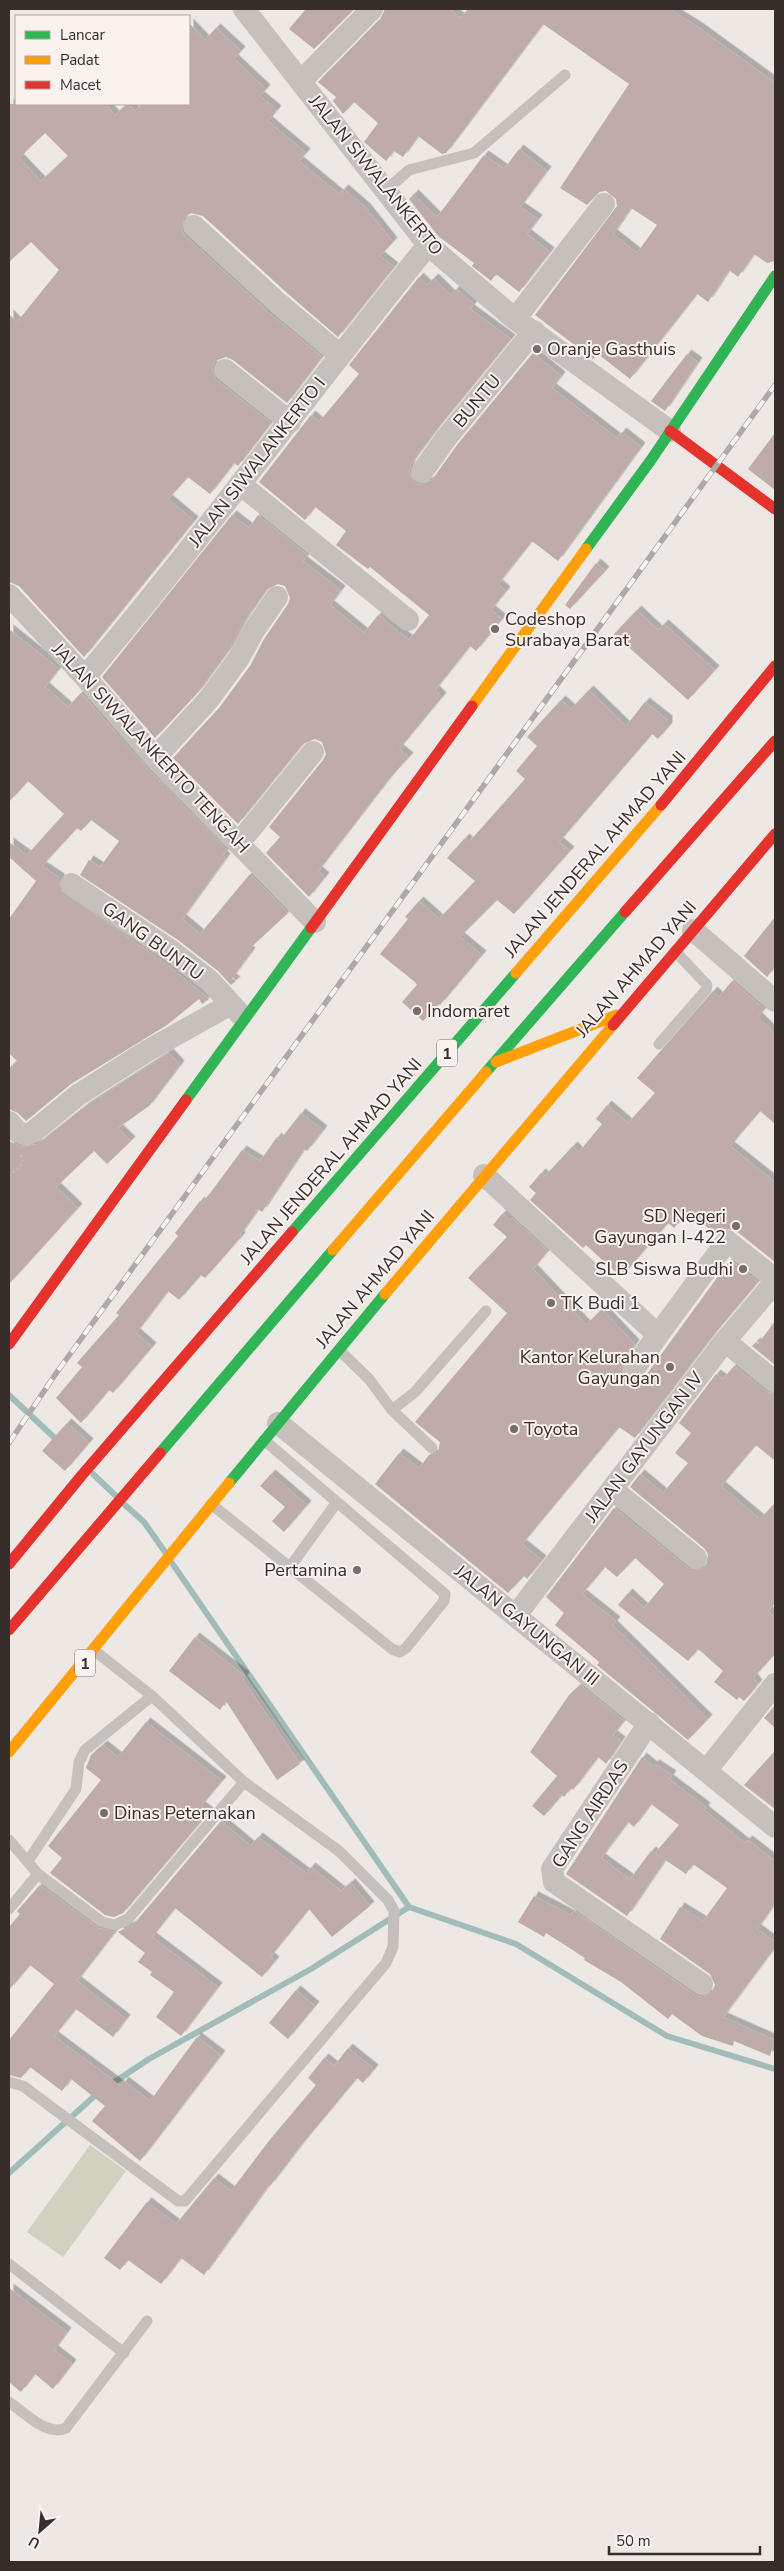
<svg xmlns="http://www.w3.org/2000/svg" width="784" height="2571" viewBox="0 0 784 2571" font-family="'Nunito Sans',sans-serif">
  <defs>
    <filter id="shadow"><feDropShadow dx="4.5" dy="-4.5" stdDeviation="0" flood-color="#0004"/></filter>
  </defs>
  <rect width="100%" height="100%" fill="#ede8e4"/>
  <!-- green -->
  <path fill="#d0d1bf" d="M90,2145L126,2171L63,2257L27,2232Z"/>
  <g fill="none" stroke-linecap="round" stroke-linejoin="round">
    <!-- stream -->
    <path stroke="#a2bdb9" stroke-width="6" d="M9,1395L60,1443
      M93,1474L116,1496
      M125,1505L144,1522L165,1552
      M172,1563L409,1907L516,1944L667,2036L775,2069
      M110,2085L149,2059L311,1969L409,1907
      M9,2173L99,2092"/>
  </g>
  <!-- building -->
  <path fill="#bfaca8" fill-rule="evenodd" filter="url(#shadow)" d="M306,9H354L314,49L289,29Z
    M385,9H449L461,18L468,9H669L698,27L775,83V261L767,263L754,254L738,277L729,270L708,302L697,294L630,379L598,354L593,359L535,315L617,206L616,199L606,191L599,192L587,205L560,188L629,84L543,24L446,153L442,154L418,136L403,157L394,151L386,161L364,142L378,123L354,102L343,114L333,101L336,97L318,82L381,18ZM631,208L657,225L637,253L613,234Z
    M189,23L205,40L216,28L241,51L234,59L266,89L260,96L277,110L268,121L306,153L299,161L339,194L344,189L366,208L393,242L380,256L394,267L338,337L287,293L203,216L191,213L184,218L181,229L185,236L269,313L322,357L287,403L233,360L226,357L215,361L212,369L216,380L271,423L238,466L234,463L210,494L188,477L168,499L194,521L84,657L19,586L9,582V314L17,322L59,270L31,242L9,262V104H105L115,115L127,104L135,111L143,104H189ZM45,133L68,156L41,181L19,158Z
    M519,149L547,171L520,207L538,219L527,234L550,252L519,292L496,274L491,281L472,266L474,263L438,236L409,199L414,194L437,217L484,155L504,169Z
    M419,277L427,285L434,278L451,295L456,289L474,304L470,309L511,339L437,429L411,464L409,471L414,482L421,485L432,480L457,445L533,353L561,376L552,388L617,438L622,432L641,447L558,561L532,541L498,584L506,591L491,610L502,619L476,651L470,646L435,690L442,697L399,749L409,757L389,779L318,871L325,877L309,897L266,853L280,837L269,827L323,760L326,754L322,742L315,739L303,744L238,824L173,758L219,708L250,666L264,639L288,604L290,598L285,586L278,584L266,590L242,625L228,651L199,691L155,738L102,677L232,515L249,528L258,515L307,555L303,561L341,590L330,605L364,633L378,615L409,640L429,615L370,567L368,569L336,545L346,531L315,507L305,520L259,482L311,415L319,422L359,374L349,365Z
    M687,354L698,362L665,411L651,401Z
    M775,433V490L748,469Z
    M596,563L605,571L570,609L565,605Z
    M637,610L658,630L664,624L715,670L688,700L614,634Z
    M9,629L59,669L45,687L68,707L81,693L146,767L227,850L223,855L226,858L182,919L200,934L250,874L288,913L248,950L251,952L232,978L236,981L231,985L218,971L178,940L80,875L89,860L100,867L119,841L91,820L81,831L77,828L42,866L60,878V890L162,961L209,999L202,1004L199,999L167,1025L71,1084L26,1121L18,1113L9,1109V1068L17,1061L9,1053V919L36,881L9,857V842L27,855L64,814L28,781L9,802Z
    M589,690L626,726L645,702L668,720V727L658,739L652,734L559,842L570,851L514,914L497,900L460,937L482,955L440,1005L439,1004L423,1021L402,1002L417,985L415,982L380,954L408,919L405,917L419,901L439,919L475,881L447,858L465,838L469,842L525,779L516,771L537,746L527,737L561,700L571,709Z
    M775,917V967L767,977L744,956Z
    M732,981L764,1009L758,1017L775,1034V1124L760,1111L730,1146L775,1182V1262L735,1230L722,1229L716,1234L688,1212L674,1228L668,1223L621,1277L586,1245L583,1248L530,1200L536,1193L529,1187L541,1173L545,1176L573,1146L579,1152L602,1124L596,1119L607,1105L628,1123L655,1093L637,1078L713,991L719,997Z
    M169,1053L180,1065L149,1106L118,1128L131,1141L107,1164L94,1151L56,1187L78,1208L9,1284V1141L22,1147L38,1144L86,1106Z
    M301,1113L323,1130L307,1151L304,1149L262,1212L258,1209L240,1235L241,1237L205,1278L201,1275L179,1300L168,1291L136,1333L152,1347L113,1393L109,1390L81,1423L56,1398L82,1367L77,1363L119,1315L116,1313L178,1236L175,1233L200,1201L202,1203L211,1192L242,1150L260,1161L277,1137L280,1140Z
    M503,1213L510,1220L512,1218L548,1251L533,1269L586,1325L602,1309L635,1344L620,1368L621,1376L631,1383L638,1382L644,1378L730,1260L758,1282L715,1333L635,1438L619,1427L522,1544L542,1560L527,1579L524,1576L508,1593L375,1484L399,1453L419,1468L429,1455L438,1453L440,1442L415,1422L507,1313L468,1278L507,1237L493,1225Z
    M775,1321V1365L752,1346L756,1342L758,1344Z
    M734,1366L767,1392L775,1395V1461L756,1445L721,1486L760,1519L775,1503V1603L768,1611L775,1618V1654L753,1678L758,1684L744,1701L739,1697L737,1700L714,1682L723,1671L698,1649L688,1661L618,1605L628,1593L644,1608L664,1584L635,1558L617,1577L605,1567L582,1594L616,1621L613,1625L708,1719L688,1740L597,1665L599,1663L598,1661L555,1625L564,1613L546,1597L614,1508L688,1568L700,1570L706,1566L708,1554L704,1548L630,1487L640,1474L663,1493L688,1463L675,1453L691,1433L679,1423L716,1374L723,1379Z
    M67,1423L89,1443L65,1471L42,1451Z
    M271,1474L307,1505L284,1532L272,1521L285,1507L260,1486Z
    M195,1637L245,1676L243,1680L300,1764L277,1780L226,1701L220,1710L169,1671Z
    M580,1685L624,1721L613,1735L621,1741L606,1764L598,1757L573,1790L571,1788L564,1797L562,1795L544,1816L532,1806L557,1776L530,1752L569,1695Z
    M775,1705V1728L764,1718Z
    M146,1722L222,1781L201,1806L209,1812L123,1913L114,1917L105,1915L50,1873L62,1858L48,1846L101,1780L86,1768L91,1755L103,1745L118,1757Z
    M775,1751V1809L744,1785Z
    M642,1757L653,1766L655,1764L672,1775L669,1779L706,1807L704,1810L745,1843L748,1840L775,1861V1903L757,1929L775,1942V1947L723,2017L775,2040L770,2056L734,2041L733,2046L702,2036L672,2014L668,2019L621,1982L584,1960L585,1958L546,1933L544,1937L518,1922L534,1896L571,1915L574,1911L695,1995L701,1997L712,1992L715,1985L710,1974L660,1939L680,1907L703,1921L727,1888L693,1864L686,1874L655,1853L679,1825L651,1804L634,1827L628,1822L601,1858L630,1879L651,1851L665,1860L627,1916L566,1874Z
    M221,1821L251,1846L258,1837L306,1873L311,1867L341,1891L351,1883L370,1906L332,1937L309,1909L270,1957L275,1961L262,1977L175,1908L152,1937L218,1987L181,2036L156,2017L174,1992L150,1975L152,1972L138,1962L145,1953L118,1932L134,1924Z
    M40,1885L98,1928L115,1932L77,1981L126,2019L113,2037L76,2009L54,2036L121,2086L124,2081L150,2101L197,2037L221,2055L140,2161L92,2121L105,2106L71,2079L62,2091L30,2067L21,2078L9,2075V2040L54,1984L30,1965L9,1990V1927L20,1914L17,1911Z
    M296,1990L315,2006L288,2039L269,2023Z
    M348,2048L374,2069L363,2083L357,2078L302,2144L270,2186L269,2185L204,2275L181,2258L161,2284L128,2260L120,2270L104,2258L147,2202L176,2224L214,2178L231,2191L268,2142L316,2085L308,2078L324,2058L334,2066Z
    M9,2288L67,2332L54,2350L72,2364L53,2389L35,2374L21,2392L9,2382Z"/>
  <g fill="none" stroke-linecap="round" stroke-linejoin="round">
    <!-- path -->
    <path stroke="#bfb8b5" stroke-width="3" stroke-dasharray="2.5 2.5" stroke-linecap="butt" d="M9,1176L23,1163L21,1154"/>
    <!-- lane -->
    <path stroke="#c6c0bd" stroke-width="11" d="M384,192L409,170L474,153L565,75
      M659,1044L706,990L707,985L675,951
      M339,1350L369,1379L392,1410L415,1392L486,1311
      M392,1410L432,1448
      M211,1504L392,1649L400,1652L406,1648L444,1601L445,1594L264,1440
      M290,1567L337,1502
      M9,1840L38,1874L102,1922L115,1925L128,1919L244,1782
      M28,1861L76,1789L79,1762L85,1750L152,1696
      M9,1909L38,1874
      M9,2082L23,2086L178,2201H185L386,1963L393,1947L394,1911L388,1900L339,1851L244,1782L152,1696L95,1651
      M9,2264L124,2353
      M9,2402C24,2412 47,2437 66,2428L147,2321"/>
    <!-- street -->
    <path stroke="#c6c0bd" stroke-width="22" d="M244,9L428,245L515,319L670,431
      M301,81L372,9
      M194,226L278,303L340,355
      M515,319L604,204
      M225,370L290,422
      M422,472L447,437L534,331
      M240,484L408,620
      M9,595L85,677L155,758L315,922
      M85,677C204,536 312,388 428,245
      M155,758L209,699L239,658L253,632L277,597
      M239,843L313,752
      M71,884L170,950L210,981L240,1014
      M693,930L775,1001
      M9,1122L18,1132L26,1135L33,1132L78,1095L147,1051L231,1004
      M484,1175L658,1335L633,1370
      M658,1335L727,1241L775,1279
      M725,1341L775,1382
      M278,1423L775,1827
      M612,1489L696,1558
      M516,1615L725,1341L775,1282
      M649,1723L552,1869L554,1882L702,1984
      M706,1771L775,1684"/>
    <!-- fast -->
    <path stroke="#30b455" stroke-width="11" d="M586,549L651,460L775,276
      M486,1072L625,912
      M186,1100L311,928
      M292,1232L516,973
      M160,1453L333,1250
      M229,1483L385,1294"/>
    <!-- slow -->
    <path stroke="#ff9f0a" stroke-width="11" d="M472,706L586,549
      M516,973L661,805
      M496,1062L617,1015
      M333,1250L486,1072
      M385,1294L613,1025
      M9,1752L229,1483"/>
    <!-- jam -->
    <path stroke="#e5322d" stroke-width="11" d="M670,431L775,509
      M661,805L775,666
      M625,912L775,741
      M311,928L472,706
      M613,1025L775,834
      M9,1344L186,1100
      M9,1564L82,1475L292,1232
      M9,1630L160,1453"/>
    <defs>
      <path id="rail" d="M9,1443L57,1372L775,385"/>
    </defs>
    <!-- rail casing -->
    <use href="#rail" stroke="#aea9a7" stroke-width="5.5"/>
    <!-- rail -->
    <use href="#rail" stroke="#f9f2ed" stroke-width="4" stroke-dasharray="11" stroke-linecap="butt"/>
  </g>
  <!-- markers -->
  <g fill="#776e6c" stroke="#f9f2ed" stroke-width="2">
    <circle cx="537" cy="349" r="5"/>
    <circle cx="495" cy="629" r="5"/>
    <circle cx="417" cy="1011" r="5"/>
    <circle cx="736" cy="1226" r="5"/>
    <circle cx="743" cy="1269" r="5"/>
    <circle cx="551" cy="1303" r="5"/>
    <circle cx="670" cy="1367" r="5"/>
    <circle cx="514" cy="1429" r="5"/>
    <circle cx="357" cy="1570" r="5"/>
    <circle cx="104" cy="1813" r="5"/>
  </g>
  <g text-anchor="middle" stroke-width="4" stroke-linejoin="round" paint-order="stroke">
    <!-- shield labels -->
    <g fill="#f9f2ed" stroke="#716865" stroke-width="1">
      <rect x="437" y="1039.5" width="20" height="27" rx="4"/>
      <rect x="75" y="1649.5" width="20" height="27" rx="4"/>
    </g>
    <g font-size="16" font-weight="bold" fill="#372d2b">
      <text x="447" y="1059">1</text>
      <text x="85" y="1669">1</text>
    </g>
    <!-- street labels -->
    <g font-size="18" fill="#372d2b" stroke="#f9f2ed">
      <text transform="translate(376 175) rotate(51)" y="6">JALAN SIWALANKERTO</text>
      <text transform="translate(477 401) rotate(-50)" y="6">BUNTU</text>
      <text transform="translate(257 462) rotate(-52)" y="6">JALAN SIWALANKERTO I</text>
      <text transform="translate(151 748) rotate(47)" y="6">JALAN SIWALANKERTO TENGAH</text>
      <text transform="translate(595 854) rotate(-49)" y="6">JALAN JENDERAL AHMAD YANI</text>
      <text transform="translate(153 941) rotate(36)" y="6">GANG BUNTU</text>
      <text transform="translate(636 969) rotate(-49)" y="6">JALAN AHMAD YANI</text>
      <text transform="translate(331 1161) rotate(-49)" y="6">JALAN JENDERAL AHMAD YANI</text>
      <text transform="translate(375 1279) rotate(-50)" y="6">JALAN AHMAD YANI</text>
      <text transform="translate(644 1447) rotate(-53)" y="6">JALAN GAYUNGAN IV</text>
      <text transform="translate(527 1625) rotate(39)" y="6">JALAN GAYUNGAN III</text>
      <text transform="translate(590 1814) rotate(-57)" y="6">GANG AIRDAS</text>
    </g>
    <!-- poi labels -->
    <g font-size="18" fill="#372d2b" stroke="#f9f2ed" text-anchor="start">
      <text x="547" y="355">Oranje Gasthuis</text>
      <text x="505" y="625">Codeshop<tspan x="505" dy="21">Surabaya Barat</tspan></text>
      <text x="427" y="1017">Indomaret</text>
      <text x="726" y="1222" text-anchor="end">SD Negeri<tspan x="726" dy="21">Gayungan I-422</tspan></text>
      <text x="733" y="1275" text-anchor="end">SLB Siswa Budhi</text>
      <text x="561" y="1309">TK Budi 1</text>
      <text x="660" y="1363" text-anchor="end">Kantor Kelurahan<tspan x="660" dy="21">Gayungan</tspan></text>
      <text x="524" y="1435">Toyota</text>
      <text x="347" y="1576" text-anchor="end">Pertamina</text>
      <text x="114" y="1819">Dinas Peternakan</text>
    </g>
  </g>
  <!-- border -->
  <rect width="784" height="2571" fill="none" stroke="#372d2b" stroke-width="20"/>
  <!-- legend -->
  <rect x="15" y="15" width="175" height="90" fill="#f9f2ed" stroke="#aba39f"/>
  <rect x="25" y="31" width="25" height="8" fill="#30b455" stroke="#aba39f"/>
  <text x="60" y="40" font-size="15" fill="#372d2b">Lancar</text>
  <rect x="25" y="56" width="25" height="8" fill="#ff9f0a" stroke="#aba39f"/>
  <text x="60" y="65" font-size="15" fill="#372d2b">Padat</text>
  <rect x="25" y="81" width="25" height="8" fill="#e5322d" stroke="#aba39f"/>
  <text x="60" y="90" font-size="15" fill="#372d2b">Macet</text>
  <!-- north arrow -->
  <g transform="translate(40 2531) rotate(207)" stroke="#f9f2ed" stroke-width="4" paint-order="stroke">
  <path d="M0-4L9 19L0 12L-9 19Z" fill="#372d2b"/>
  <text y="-8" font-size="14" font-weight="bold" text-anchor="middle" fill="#372d2b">U</text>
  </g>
  <!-- scale -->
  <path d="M609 2546v8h151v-8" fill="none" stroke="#372d2b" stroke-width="2.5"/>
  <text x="616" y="2546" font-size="15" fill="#372d2b" stroke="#f9f2ed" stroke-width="4" paint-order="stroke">50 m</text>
</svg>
